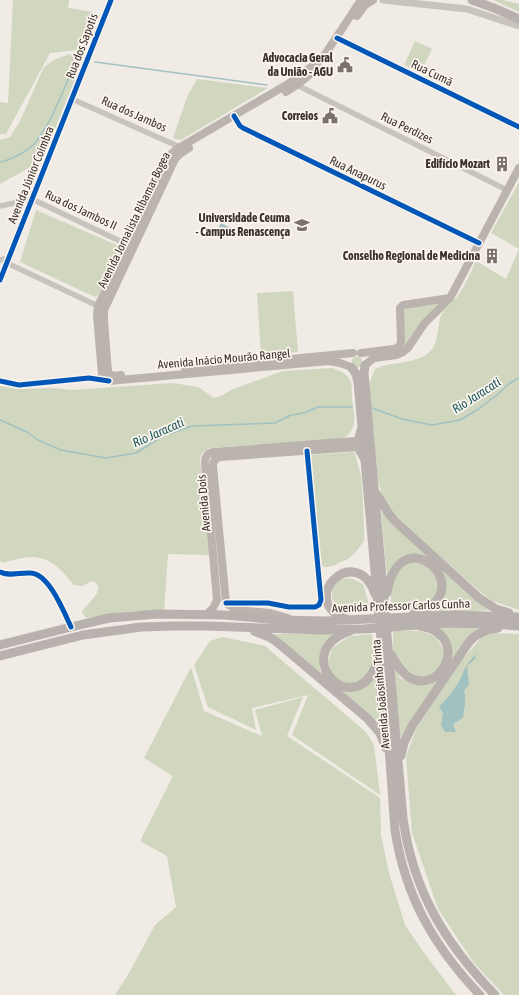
<svg xmlns="http://www.w3.org/2000/svg" width="519" height="995" viewBox="0 0 519 995" font-family="'Asap Condensed',sans-serif">
  <rect width="100%" height="100%" fill="#f0ebe5"/>
  <!-- green -->
  <path fill="#d1d6bf" d="M13,0H69L68,8L94,12L77,50L50,53L6,134H0V102L8,103Z
    M493,0H503L519,4V12Z
    M415,41L432,49L420,73L404,65Z
    M70,54L81,55L76,77L46,151L34,165L0,184V140L10,137L20,121L44,67L56,59Z
    M197,79L268,88L181,140L173,138L187,97Z
    M519,182V610L492,601L478,590L422,540L387,506L382,494L378,481L369,384L375,369C392,361 411,365 427,354C439,346 437,329 440,318C443,308 454,302 459,294C466,284 471,272 476,261L506,279L519,249L491,233Z
    M36,210L121,247L98,296L95,297L20,262Z
    M293,291L298,352L261,355L257,293Z
    M439,304L403,348V308Z
    M351.5 362a5.5 5.5 0 1 1 11 0a5.5 5.5 0 1 1-11 0Z
    M332,368C339,370 348,374 351,382C352,387 352,393 352,398C354,414 359,431 342,439L209,448L201,454L200,460L210,555L168,554L164,611H133L87,618L82,613C83,606 110,589 92,581L82,586L74,585C50,556 40,552 3,563L0,561V386L20,389L53,388L72,390L173,383L198,387L214,398L221,396L233,389L283,371Z
    M354,452C355,453 360,472 361,475C362,482 365,536 364,540C362,545 352,557 348,559C344,561 340,561 337,564C331,567 325,569 320,564L310,455Z
    M381,511H382L492,610L428,613L435,608L439,569L401,559L393,566L387,578Z
    M414,561L430,566L438,581L437,593L430,603L414,610H390L392,586L397,569Z
    M348,578L353,579L363,584L369,604V612L345,614C328,605 326,582 348,578Z
    M448,625L483,628L401,739L398,719L394,667L400,678L414,684H427L437,679L451,657L435,628Z
    M393,631H421L436,637L444,651L442,664L432,675L421,679L398,664L393,649Z
    M490,633L519,634V995H504L474,963L438,909L412,833L406,757L416,729L460,662L482,637Z
    M272,634H338L327,641L320,653V670L338,687L347,691L365,687L378,674L386,741Z
    M372,634L374,655L370,672L358,683H345L335,678L330,671L328,661L332,648L350,636Z
    M222,637L265,646L366,732L374,745L380,795L292,735L308,695L252,708L256,730L208,707L194,665L210,641Z
    M191,667L204,711L262,736L255,710L303,697L287,736L380,798L381,835L389,873L405,925L424,953L456,995H115L129,973L155,925L176,907L167,856L140,841L173,776L144,758Z"/>
  <!-- water -->
  <path fill="#a1c2c1" d="M221,223L237,231L233,238L217,230Z
    M476,654L475,659L467,666L469,684L464,691C467,701 464,708 463,718L453,724L456,732H445L441,725L443,713L439,707C446,699 453,692 458,683C465,670 465,665 476,654Z"/>
  <g fill="none" stroke-linecap="round" stroke-linejoin="round">
    <!-- stream -->
    <path stroke="#a1c2c1" stroke-width="1.5" d="M95,62L267,85
      M0,162C11,160 28,151 35,143C51,123 60,98 70,75L75,71
      M372,408L402,419L432,425L460,420L477,410L497,395L510,383L519,378
      M0,420L27,432L38,440L61,450L106,458L136,453L163,436L192,426L275,423L291,415L304,413L318,407H352"/>
    <!-- minor -->
    <path stroke="#c9c3be" stroke-width="5.5" d="M297,85L507,190
      M72,99L182,148
      M0,206L32,199L128,245
      M0,260L4,259L7,263L98,306
      M0,572C10,577 20,572 31,573C49,574 64,612 71,627
      M227,603H268L289,607H315L319,605L321,600L307,451"/>
    <!-- tertiary -->
    <path stroke="#c9c3be" stroke-width="7" d="M383,0L467,9L519,26
      M337,38L519,127
      M234,116L240,126L243,128L479,243
      M0,280L111,0
      M0,381L19,385L89,378L109,381"/>
    <!-- secondary -->
    <path stroke="#bab3ae" stroke-width="8" d="M357,16L365,5L373,0
      M286,92L297,85L317,69
      M361,353L394,349L399,347L401,342L400,308L403,305L450,298
      M365,365L374,358L396,355L403,352L408,348L424,324L450,298L519,168
      M351,367L340,363L329,361L109,381L104,379L102,375L97,315L98,306L172,153L177,149L288,84L322,59L361,0
      M185,369L353,353
      M121,375L112,376L108,372L104,321V310L175,159L180,154L189,148
      M207,614L213,608L217,600L205,463C205,457 207,453 214,452L355,441L358,439L361,429
      M288,618L270,613L236,610L226,603L213,466C213,461 215,458 220,457L357,447L364,459"/>
    <!-- primary -->
    <path stroke="#b8b1ad" stroke-width="9" d="M472,0L494,8L519,19
      M365,365L364,373L403,818C413,891 445,943 495,995
      M352,368L356,374L358,382L382,649L395,830C405,896 434,947 480,995
      M376,493L389,514L395,521L479,598L496,609L509,613
      M387,593C399,522 467,577 432,605C427,610 419,611 413,614
      M349,620C293,602 356,539 375,594
      M254,631L269,637L277,642L367,718L380,733L386,748
      M350,631C284,654 360,731 380,654
      M0,645L71,627L109,618L158,614L224,615L281,620L324,621L454,615L519,617
      M391,654C424,724 483,637 420,626
      M0,656L83,635L141,627L173,626H208L321,630L363,629L446,623L494,624L519,626
      M401,756L404,743L412,726L469,642C477,633 486,629 498,628"/>
    <defs>
      <path id="cycleway" d="M337,38L519,127
        M234,116L240,126L243,128L479,243
        M0,280L111,0
        M0,381L19,385L89,378L109,381
        M0,572C10,577 20,572 31,573C49,574 64,612 71,627
        M226,603H268L289,607H315L319,605L321,600L307,451"/>
    </defs>
    <!-- cycleway casing -->
    <use href="#cycleway" stroke="#fbf5ee" stroke-width="8"/>
    <!-- cycleway -->
    <use href="#cycleway" stroke="#0057b8" stroke-width="5"/>
  </g>
  <!-- icons -->
  <defs>
    <symbol id="civic-bare" viewBox="-9 -9 18 18"><path d="M-.6-6.5H3V-4.5H.6V-3L4-1V1h2V6H-6V1h2V-1L-.6-3ZM-1.2 2.5V6h2.4V2.5Z" fill="#7a716c" stroke="#fbf5ee" stroke-width="2.5" paint-order="stroke"/></symbol>
    <symbol id="building-bare" viewBox="-9 -9 18 18"><path d="M-4-6H4V6H1V3H-1V6H-4ZM-2.5-4.3h1.7v1.8h-1.7ZM.8-4.3h1.7v1.8H.8ZM-2.5-1h1.7V.8h-1.7ZM.8-1h1.7V.8H.8Z" fill="#7a716c" stroke="#fbf5ee" stroke-width="2.5" paint-order="stroke"/></symbol>
    <symbol id="university-bare" viewBox="-9 -9 18 18"><path d="M0-5L7-2L0 1L-7-2ZM-4 1L0 2.5L4 1V4Q0 6-4 4Z" fill="#7a716c" stroke="#fbf5ee" stroke-width="2.5" paint-order="stroke"/></symbol>
  </defs>
  <g fill-rule="evenodd">
    <use href="#civic-bare" x="334" y="54" width="22" height="22"/>
    <use href="#civic-bare" x="319" y="105" width="22" height="22"/>
    <use href="#building-bare" x="491" y="153" width="22" height="22"/>
    <use href="#university-bare" x="291" y="214" width="22" height="22"/>
    <use href="#building-bare" x="481" y="245" width="22" height="22"/>
  </g>
  <g text-anchor="middle" stroke-width="3.5" stroke-linejoin="round" paint-order="stroke">
    <!-- street labels -->
    <g font-size="12" fill="#3b302b" stroke="#fbf5ee">
      <text transform="translate(82 46) rotate(-69)" y="4">Rua dos Sapotis</text>
      <text transform="translate(432 73) rotate(26)" y="4">Rua Cumã</text>
      <text transform="translate(134 114) rotate(24)" y="4">Rua dos Jambos</text>
      <text transform="translate(407 128) rotate(26)" y="4">Rua Perdizes</text>
      <text transform="translate(358 173) rotate(26)" y="4">Rua Anapurus</text>
      <text transform="translate(31 175) rotate(-68)" y="4">Avenida Júnior Coimbra</text>
      <text transform="translate(81 210) rotate(25)" y="4">Rua dos Jambos II</text>
      <text transform="translate(134 220) rotate(-64)" y="4">Avenida Jornalista Ribamar Bogea</text>
      <text transform="translate(224 359) rotate(-5)" y="4">Avenida Inácio Mourão Rangel</text>
      <text transform="translate(204 503) rotate(-95)" y="4">Avenida Dois</text>
      <text transform="translate(401 606) rotate(-2)" y="4">Avenida Professor Carlos Cunha</text>
      <text transform="translate(381 694) rotate(-95)" y="4">Avenida Joãosinho Trinta</text>
    </g>
    <!-- poi labels -->
    <g font-size="12" font-weight="bold" fill="#3b302b" stroke="#fbf5ee" text-anchor="end">
      <text x="333" y="62">Advocacia Geral<tspan x="333" dy="14">da União - AGU</tspan></text>
      <text x="318" y="120">Correios</text>
      <text x="490" y="168">Edifício Mozart</text>
      <text x="290" y="222">Universidade Ceuma<tspan x="290" dy="14">- Campus Renascença</tspan></text>
      <text x="480" y="260">Conselho Regional de Medicina</text>
    </g>
    <!-- water labels -->
    <g font-size="13" font-style="italic" fill="#1f5a5e" stroke="#fbf5ee">
      <text transform="translate(476 395) rotate(-33)" y="5">Rio Jaracati</text>
      <text transform="translate(158 432) rotate(-24)" y="5">Rio Jaracati</text>
    </g>
  </g>
</svg>
